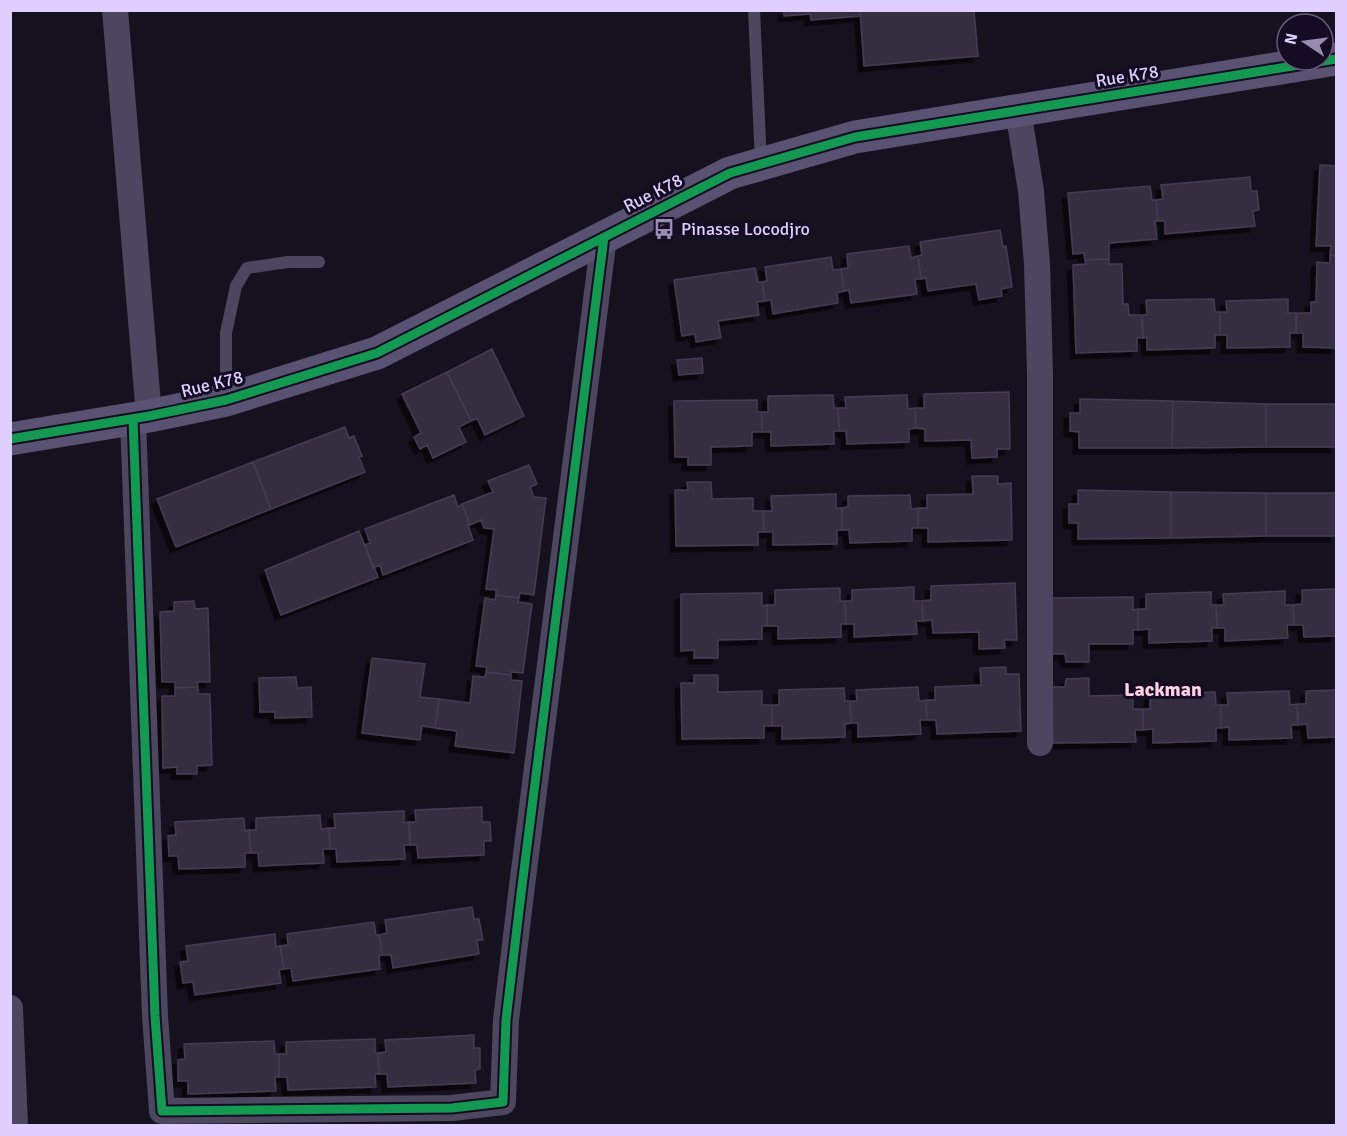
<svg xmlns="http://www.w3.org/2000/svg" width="1347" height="1136" viewBox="0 0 1347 1136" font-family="Signika,sans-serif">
  <defs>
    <filter id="shadow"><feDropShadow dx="-5.5" dy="5.5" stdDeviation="0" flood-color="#0009"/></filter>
  </defs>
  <rect width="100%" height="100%" fill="#16111e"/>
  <!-- building -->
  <path fill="#362f41" stroke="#443b53" stroke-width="1.5" filter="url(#shadow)" d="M784,10H860L861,16L811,20L810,14L784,16Z
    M860,10H974L978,56L864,66Z
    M1320,165L1336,166V255H1330L1331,246H1316Z
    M1250,177L1251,191H1257L1259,210L1253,211L1255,226L1165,234V221H1158L1156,200L1163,199L1161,185Z
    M1150,186L1152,200H1156L1158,221H1155L1157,239L1109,243V259L1085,260L1084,253L1073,254L1068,193Z
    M1000,230L1003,247L1006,246L1012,287L1001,289L1002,296L979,300L976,284L928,291L926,278L921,279L918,256L922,255L920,242Z
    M909,246L911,258L918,256L921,279H915L917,294L851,303L849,290L844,291L841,269L848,268L847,254Z
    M1330,255H1336V348L1303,347V333H1296L1297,313H1311V302H1316L1317,262L1330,263Z
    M831,257L833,270L841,269L844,291L837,293L838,303L773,314L771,300L765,301L762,282L767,281L765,267Z
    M1109,259V264H1122L1123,304H1128L1129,315H1142L1143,338H1137V351L1076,353L1073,265L1086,264L1085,260Z
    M755,268L758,282H762L765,301L757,302L759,315L718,321L721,338L696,342L695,334L682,336L674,280Z
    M1214,299L1215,312H1220V335H1215V348L1147,350V337L1143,338L1142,315H1147L1146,300Z
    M1288,299V313H1296V333H1290V347L1227,348V335H1220V312H1227L1226,301Z
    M492,349L524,416L485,435L477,418L471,421L447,372Z
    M702,358L703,373L679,375L677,360Z
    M447,372L471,421L459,427L466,442L433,458L427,445L420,449L414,437L421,433L402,394Z
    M1009,392L1010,449H997V457L972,458L971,440L925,441V429L916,428L915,408H924V394Z
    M833,395L834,408H838L839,431H834V444L771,446V432H762V412H768V396Z
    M907,395L908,409L915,408L916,428L909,429V442L847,444L846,431H839L838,408H846L845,397Z
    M1080,399L1173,401L1172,448H1079V432L1070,431V413H1080Z
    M757,400V412H762V432H752V446L711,447V465H688V457H675L674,401Z
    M1173,401L1266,404V447L1172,448Z
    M1266,404H1336V447H1266Z
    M345,427L349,438L354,436L362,456L359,457L365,472L271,509L253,462Z
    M253,462L271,509L176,547L157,499Z
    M529,465L537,484L530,487L534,497L546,498L534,595L520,593L519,598L496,595V590L486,589L494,529L484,528L481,520L470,525L462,504L493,492L488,481Z
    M972,476H998V484L1011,483L1012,540L928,542V528H918V508H927V495L973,494Z
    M687,482H711L712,499L753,498V511H763L764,532H758V545L676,546L675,490H688Z
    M1078,490L1171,492V538L1078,539V523H1069V504H1078Z
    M1171,492L1266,493V536L1171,538Z
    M1266,493H1336V536H1266Z
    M836,494V508H842V530H837V544L773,545V532H764L763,511H772L771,496Z
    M454,495L458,507L462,504L470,525H468L473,540L383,575L380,565L373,568L365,545L370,543L365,529Z
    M910,495L911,509L918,508V528H912V541L850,543L849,530H842V508L848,507V496Z
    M359,531L378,577L281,615L265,570Z
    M1015,583L1017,640H1004L1005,648L979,649V632L933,633L932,620L923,621L922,601L931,600V586Z
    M914,587V601H922L923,621H916L917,634L854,637V624H846L845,601H852V590Z
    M840,588V601H845L846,624H841V637L778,639V626H767V605H775V590Z
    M1336,589V636L1304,637L1303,625H1294L1293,605L1302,604V590Z
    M1285,591V605H1293L1294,625H1287L1288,638L1225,641V628H1217L1216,605H1224L1223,594Z
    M1211,592V605H1216L1217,628H1212V641L1149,643V629L1138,630V609H1146V594Z
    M762,593V606L767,605V626H762V639L718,640V658H694V650L681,651V594Z
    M496,595L519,598L518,602L532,604L523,673L511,672V675L486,672L487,667L476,666L485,598L495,600Z
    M1133,597V610L1138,609V630H1133V644H1089V662H1066L1065,654H1052L1051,598Z
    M194,601L195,609L208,608L210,682H197L198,687L175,688V682H162L160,612L174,611V602Z
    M372,658L425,664L420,697L439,699L435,728L422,726L420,740L362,733Z
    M1006,667V674H1019L1021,731L937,734L936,720H927L926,700H935V687L981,685L980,668Z
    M486,672L511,675V680L522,681L514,753L455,746L457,731L435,728L439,699L470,703L473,676L485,677Z
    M694,675H718V692L762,691V705H772V726H764V738L682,739L681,683H694Z
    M296,677L297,688L311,687L312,717L275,718V712H260L259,678Z
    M1089,678V696L1133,695V709H1143V730H1135L1136,742L1053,743L1052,687H1065L1066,679Z
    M198,687V694H210L212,765L197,766V774H177V767L163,768L162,696H175V688Z
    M918,687L919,701L926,700L927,720H920L921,734L858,737V723H851L850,701H857L856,690Z
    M844,688L845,701H850L851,723L845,724V737L782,739V726H772V705H779V690Z
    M1336,690V737L1308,738L1307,724L1298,725L1297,704H1306V691Z
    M1289,691L1290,705L1297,704L1298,725H1291L1292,738L1229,740V727L1221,728V705H1228L1227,693Z
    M1215,692L1216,705H1221V728H1216V741L1153,743V729L1143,730V709H1150V694Z
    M482,807V822H490L491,841H484V855L418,858L417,845H410L409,822H416L415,810Z
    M404,811V823L409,822L410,845H404L405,859L337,862L336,849H330L329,828H335L334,814Z
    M320,815L321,829L329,828L330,849H323L324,863L259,866L258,853H251L249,830H256V818Z
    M244,818L245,831L249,830L251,853H245V867L179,869L178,856H169L168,836L176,835L175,822Z
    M472,907L474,919H479L483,940H477L479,954L393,968L391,955H382L379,935L387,933L385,920Z
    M374,922L376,935H379L382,955L379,956L380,969L293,981L291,968L284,969L280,946L288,945L287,934Z
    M275,934L276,947L280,946L284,969L279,970L281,983L195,995L193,982L183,983L180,962L188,961L186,946Z
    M474,1035V1048H480V1069L475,1070L476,1083L388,1087L387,1074H379L378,1053L386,1052L385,1040Z
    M375,1039V1053H378L379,1074H375L376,1087L288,1090L287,1077H279V1054H286V1042Z
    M274,1041L275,1054H279V1077H275L276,1091L188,1094V1081H178V1060L185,1059L184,1044Z"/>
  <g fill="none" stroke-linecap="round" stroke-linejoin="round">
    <!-- lane -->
    <path stroke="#4c465f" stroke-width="12" d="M754,10L761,163
      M226,398V333L236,286L247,268L288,262H319"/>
    <!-- street -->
    <path stroke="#4c465f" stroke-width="26" d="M115,10L149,416
      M1018,110L1031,191L1037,264L1040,373V743
      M133,419L155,1016L162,1111L452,1108L503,1102L506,1020L521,894L604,237
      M10,1008L15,1126"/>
    <!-- secondary -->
    <path stroke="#5a5272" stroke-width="33" d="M10,439L149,416L226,400L377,353L730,173L855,137L1336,59"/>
    <defs>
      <path id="cycleway" d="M133,419L155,1016L162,1111L452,1108L503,1102L506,1020L521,894L604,237
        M10,439L149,416L226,400L377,353L730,173L855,137L1336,59"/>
    </defs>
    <!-- cycleway casing -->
    <use href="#cycleway" stroke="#150c23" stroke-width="13"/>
    <!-- cycleway -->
    <use href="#cycleway" stroke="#139951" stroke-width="9"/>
  </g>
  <!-- icons -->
  <defs>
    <symbol id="bus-bare" viewBox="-9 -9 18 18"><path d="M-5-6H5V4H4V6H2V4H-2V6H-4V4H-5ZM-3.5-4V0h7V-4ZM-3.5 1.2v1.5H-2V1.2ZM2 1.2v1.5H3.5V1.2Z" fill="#988cb0" stroke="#150c23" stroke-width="2.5" paint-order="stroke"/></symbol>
  </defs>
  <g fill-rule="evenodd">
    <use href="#bus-bare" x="649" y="214" width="30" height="30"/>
  </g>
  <g text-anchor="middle" stroke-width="6" stroke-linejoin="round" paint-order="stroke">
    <!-- street labels -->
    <g font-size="18" fill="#decfff" stroke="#150c23">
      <text transform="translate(1127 76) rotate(-9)" y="6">Rue K78</text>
      <text transform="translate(653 193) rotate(-27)" y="6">Rue K78</text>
      <text transform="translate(212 384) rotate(-14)" y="6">Rue K78</text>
    </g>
    <!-- poi labels -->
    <g font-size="18" fill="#decfff" stroke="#150c23" text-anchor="start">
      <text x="681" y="235">Pinasse Locodjro</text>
    </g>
    <!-- neighbourhood labels -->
    <g font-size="20" font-weight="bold" fill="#ffd1e5" stroke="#150c23">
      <text x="1163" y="696">Lackman</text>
    </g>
  </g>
  <!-- border -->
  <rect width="1347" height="1136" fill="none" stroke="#decfff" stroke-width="24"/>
  <!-- north arrow -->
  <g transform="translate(1305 42) rotate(283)"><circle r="28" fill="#150c23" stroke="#655a7b" stroke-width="1.5"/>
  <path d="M0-4.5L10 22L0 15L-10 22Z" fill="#988cb0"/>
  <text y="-9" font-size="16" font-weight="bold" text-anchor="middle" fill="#decfff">N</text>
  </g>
</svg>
